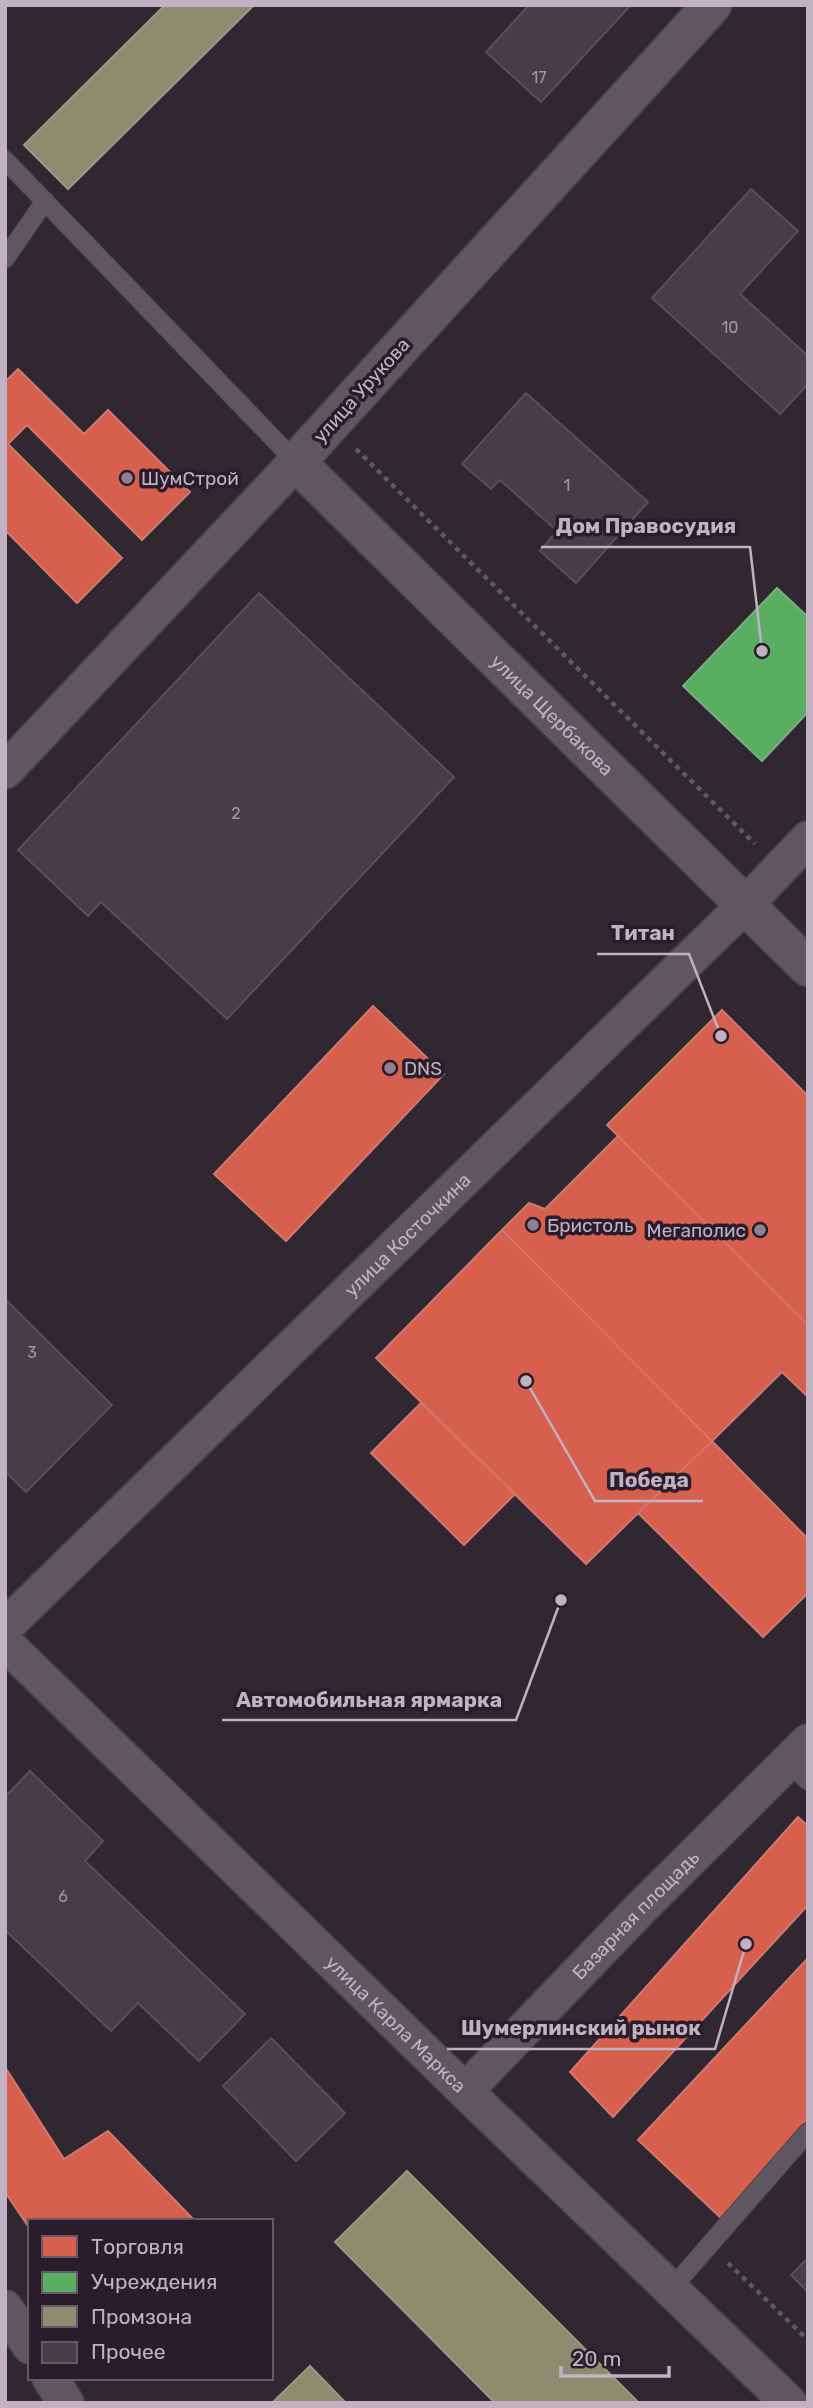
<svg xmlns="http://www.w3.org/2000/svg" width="813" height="2408" viewBox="0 0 813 2408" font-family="Rubik,sans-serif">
  <rect width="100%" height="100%" fill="#302731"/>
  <!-- shops -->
  <path fill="#d6604d" stroke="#d07870" stroke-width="2" d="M18,369L84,434L108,410L190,492L142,540L27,425L8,444L122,558L77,603L5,530V382Z
    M373,1006L444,1074L286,1241L214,1174Z
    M722,1010L808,1096V1325L607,1125Z
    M618,1136L808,1325V1397L782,1372L712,1441L502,1230L529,1203L545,1209Z
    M502,1230L712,1441L586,1564L376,1358Z
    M421,1403L515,1494L464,1545L371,1453Z
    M712,1441L808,1539V1593L763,1637L638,1513Z
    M798,1817L808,1826V1905L613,2117L570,2072Z
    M808,1958V2125L721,2218L638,2140Z
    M5,2067L64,2159L108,2131L195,2221H30V2229L5,2192Z"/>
  <!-- public -->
  <path fill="#5aae61" stroke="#79af7e" stroke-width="2" d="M777,588L808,617V712L762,761L683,686Z"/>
  <!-- industry -->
  <path fill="#8c8c6e" stroke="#9c9788" stroke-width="2" d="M165,5H254L68,189L24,145Z
    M407,2171L639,2403H495L335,2242Z
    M310,2366L346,2403H272Z"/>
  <!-- building -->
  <path fill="#463d47" stroke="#584f59" stroke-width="2" d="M529,5H631L541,102L486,52Z
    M751,189L798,231L740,294L808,356V384L780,414L652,298Z
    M526,393L648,502L576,583L540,551L557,531L500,480L491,489L462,464Z
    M259,593L454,777L227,1019L101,902L88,916L18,850Z
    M5,1299L112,1405L26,1492L5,1471Z
    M30,1771L103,1841L85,1861L245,2014L199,2061L138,2003L111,2031L5,1930V1797Z
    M271,2038L345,2113L296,2161L223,2086Z
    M808,2258V2292L791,2275Z"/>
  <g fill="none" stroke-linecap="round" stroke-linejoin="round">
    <defs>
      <path id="service" d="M5,160L296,462
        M5,259L45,201
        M788,1762L808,1781
        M671,2289L808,2132"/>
      <g id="minor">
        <path d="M5,771L296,462"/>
        <path id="s1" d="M5,1627L745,905L808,839"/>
        <path id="s2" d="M5,1643L465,2091L789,2403"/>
        <path id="s3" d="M465,2091L640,1909L808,1742"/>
        <path d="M5,2308L30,2346"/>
        <path d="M50,2378L66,2403"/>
      </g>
      <g id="tertiary">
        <path id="s4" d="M712,5L296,462L808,967"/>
      </g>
    </defs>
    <!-- service casing -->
    <use href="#service" stroke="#49424a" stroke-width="20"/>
    <!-- minor casing -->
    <use href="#minor" stroke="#49424a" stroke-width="38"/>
    <!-- tertiary casing -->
    <use href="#tertiary" stroke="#49424a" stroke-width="41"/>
    <!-- path -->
    <path stroke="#5f5861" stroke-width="4.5" stroke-dasharray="5 5" stroke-linecap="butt" d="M356,449L755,844
      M728,2263L808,2340"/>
    <!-- service -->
    <use href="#service" stroke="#5f5660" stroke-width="18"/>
    <!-- minor -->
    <use href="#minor" stroke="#5f5660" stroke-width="35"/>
    <!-- tertiary -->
    <use href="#tertiary" stroke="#5f5660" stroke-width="38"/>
  </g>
  <!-- markers -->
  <g fill="#8e8190" stroke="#291c2b" stroke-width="2.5">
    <circle cx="127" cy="478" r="7"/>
    <circle cx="390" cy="1068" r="7"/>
    <circle cx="533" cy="1225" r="7"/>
    <circle cx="760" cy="1230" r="7"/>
  </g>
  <g text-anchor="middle" stroke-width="7" stroke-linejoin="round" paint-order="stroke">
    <!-- number labels -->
    <g font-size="16" fill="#a294a4">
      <text x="539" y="83">17</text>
      <text x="730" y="333">10</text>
      <text x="567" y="491">1</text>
      <text x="236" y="819">2</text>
      <text x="32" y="1358">3</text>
      <text x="63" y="1902">6</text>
    </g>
    <!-- street labels -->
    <g font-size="19" fill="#c1b1c3" stroke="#291c2b">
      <text transform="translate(361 390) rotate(-48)" y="7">улица Урукова</text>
      <text dy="7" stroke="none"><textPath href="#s4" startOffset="978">улица Щербакова</textPath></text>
      <text dy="7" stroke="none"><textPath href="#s1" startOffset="562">улица Косточкина</textPath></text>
      <text dy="7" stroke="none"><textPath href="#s3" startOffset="245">Базарная площадь</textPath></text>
      <text dy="7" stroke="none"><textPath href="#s2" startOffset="546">улица Карла Маркса</textPath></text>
    </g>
    <!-- poi labels -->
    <g font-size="19" fill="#c1b1c3" stroke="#291c2b" text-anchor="start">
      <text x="141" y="485">ШумСтрой</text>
      <text x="404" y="1075">DNS</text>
      <text x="547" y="1232">Бристоль</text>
      <text x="746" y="1237" text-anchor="end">Мегаполис</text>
    </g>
  </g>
  <!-- callouts -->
  <path fill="none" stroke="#c1b1c3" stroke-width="2.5" d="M762 651L750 547H541M721 1036L689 954H597M526 1381L595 1501H703M561 1600L516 1720H222M746 1944L715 2049H447"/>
  <g fill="#c1b1c3" stroke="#291c2b" stroke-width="2.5">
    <circle cx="762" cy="651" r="7"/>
    <circle cx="721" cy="1036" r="7"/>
    <circle cx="526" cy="1381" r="7"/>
    <circle cx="561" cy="1600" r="7"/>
    <circle cx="746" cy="1944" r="7"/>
  </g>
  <g font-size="21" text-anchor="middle" font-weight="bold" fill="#c1b1c3" stroke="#291c2b" stroke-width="7" stroke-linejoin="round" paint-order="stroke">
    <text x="646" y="533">Дом Правосудия</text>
    <text x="643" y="940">Титан</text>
    <text x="649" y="1487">Победа</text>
    <text x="369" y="1707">Автомобильная ярмарка</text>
    <text x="581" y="2035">Шумерлинский рынок</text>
  </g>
  <!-- border -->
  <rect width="813" height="2408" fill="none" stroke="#c1b1c3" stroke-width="14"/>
  <!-- legend -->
  <rect x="28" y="2219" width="245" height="161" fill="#291c2b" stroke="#665868" stroke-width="2"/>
  <rect x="42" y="2236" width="35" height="21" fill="#d6604d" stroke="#665868" stroke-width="2"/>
  <text x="91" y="2254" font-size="21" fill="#c1b1c3">Торговля</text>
  <rect x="42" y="2272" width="35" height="21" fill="#5aae61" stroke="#665868" stroke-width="2"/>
  <text x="91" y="2289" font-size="21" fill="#c1b1c3">Учреждения</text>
  <rect x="42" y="2306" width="35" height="21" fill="#8c8c6e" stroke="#665868" stroke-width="2"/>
  <text x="91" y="2324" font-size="21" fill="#c1b1c3">Промзона</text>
  <rect x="42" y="2342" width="35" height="21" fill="#463d47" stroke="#665868" stroke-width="2"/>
  <text x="91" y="2359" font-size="21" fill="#c1b1c3">Прочее</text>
  <!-- scale -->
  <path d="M561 2366v10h108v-10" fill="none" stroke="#c1b1c3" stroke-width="3.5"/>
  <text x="572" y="2366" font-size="21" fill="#c1b1c3" stroke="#291c2b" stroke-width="5" paint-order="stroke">20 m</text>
</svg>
